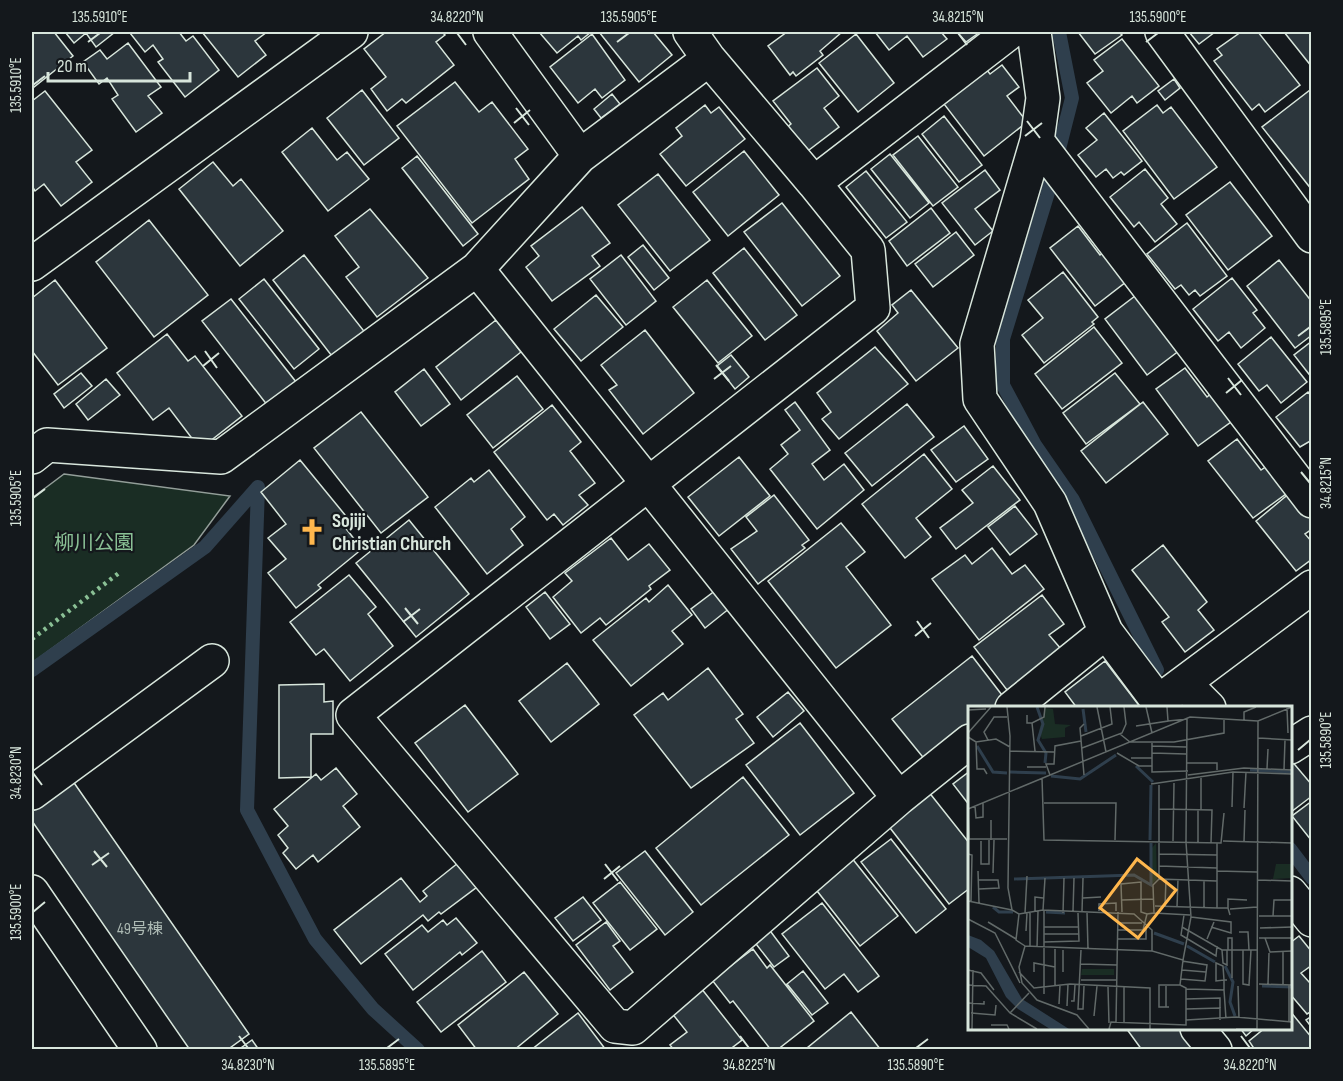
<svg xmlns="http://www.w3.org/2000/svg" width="1343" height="1081" viewBox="0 0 1343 1081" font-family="'Sofia Sans Condensed','Noto Sans JP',sans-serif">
  <rect width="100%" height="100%" fill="#14181c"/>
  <!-- green -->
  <path fill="#1a2d24" stroke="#939e99" stroke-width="1.5" d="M64,474L230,496L194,545L32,663V498Z"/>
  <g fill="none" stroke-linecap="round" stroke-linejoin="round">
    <!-- stream -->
    <path stroke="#2f3f4d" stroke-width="14" d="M1059,32L1072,98L1047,196L1003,339V385L1035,445L1073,500L1157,670
      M32,670L205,547L258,487L247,810L315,939L373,1009L418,1050
      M1290,849L1312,878"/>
  </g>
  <!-- building -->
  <path fill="#2c363c" stroke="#d8e6dc" stroke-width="1.5" d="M32,32H54L73,56L34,87L32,83Z
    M65,32H115L96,47L86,33L74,43Z
    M179,32L186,41L193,36L219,70L185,97L158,62L163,59L153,45L145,52L130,33Z
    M202,32H267L255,41L266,55L238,77Z
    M386,32H442L445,35L436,42L454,65L406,103L402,99L387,111L371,89L386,77L364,49Z
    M539,32H591L581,40L578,36L557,53Z
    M599,32H653L672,55L639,82Z
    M787,32H842L820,51L823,55L796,76L793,72L790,75L768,46Z
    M875,32H941L947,39L923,57L907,36L889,50Z
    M957,32H980L966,42Z
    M1078,32H1119L1122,35L1095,54Z
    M1189,32H1215L1199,44Z
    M1241,32H1258L1300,85L1265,112L1259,104L1252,110L1214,61L1222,55L1217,49Z
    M1284,32H1312V67Z
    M592,34L625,80L602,98L595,89L578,103L550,67Z
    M856,34L894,83L858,112L819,63Z
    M1122,39L1159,86L1137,103L1132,96L1111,113L1087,83L1103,71L1094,60Z
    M128,43L161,87L148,96L162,113L136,132L112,99L118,95L107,78L99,84L83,62L100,50L107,59Z
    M1002,65L1019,87L1007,96L1027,122L984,156L944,104L987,70L990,74Z
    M817,68L839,96L824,108L839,127L805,153L786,128L791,124L773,101Z
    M1174,79L1180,88L1165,100L1158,91Z
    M455,82L479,112L492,102L528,149L515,159L529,179L472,223L397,126Z
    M362,90L399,138L364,165L327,118Z
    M1310,90L1312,92V190L1262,127Z
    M45,91L92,150L76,162L92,182L61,206L44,184L35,191L32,186V101Z
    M612,94L620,104L601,118L594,109Z
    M705,105L711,113L719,107L745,139L686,186L660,154L682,136L676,128Z
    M1157,105L1163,113L1171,107L1217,167L1174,199L1123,131Z
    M1104,113L1142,161L1124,175L1121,172L1113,178L1106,169L1096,177L1078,155L1097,140L1086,128Z
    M944,116L982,165L959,182L922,134Z
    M312,128L337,160L347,152L369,179L328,211L282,152Z
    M918,136L958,187L933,206L893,155Z
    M744,151L779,195L728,236L693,192Z
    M890,154L929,203L910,218L871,169Z
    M417,156L478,234L463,246L402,168Z
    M213,162L233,186L241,179L283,231L240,266L179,189Z
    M1145,169L1168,198L1161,204L1177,224L1155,242L1139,222L1134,227L1110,197Z
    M985,170L1000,190L975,209L993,231L975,245L942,203Z
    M866,171L907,222L886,238L846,187Z
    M658,174L710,240L670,271L618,205Z
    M1230,182L1272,236L1228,270L1186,215Z
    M782,203L840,276L802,306L744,232Z
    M582,207L610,243L592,256L600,266L552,301L526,267L539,256L531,246Z
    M931,208L950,233L907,266L889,241Z
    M370,209L428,278L377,317L346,277L359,267L335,236Z
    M149,220L208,295L154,337L96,262Z
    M1187,223L1227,276L1200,296L1195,290L1189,295L1181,285L1175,289L1147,254Z
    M1078,226L1100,255L1108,249L1131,278L1095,306L1050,248Z
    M956,232L974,255L933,287L915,264Z
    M643,245L669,278L654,290L628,257Z
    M744,248L797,315L765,340L713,273Z
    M304,255L367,335L335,360L273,280Z
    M621,255L656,301L626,325L590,279Z
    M1279,260L1312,302V335L1295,348L1247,286Z
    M1063,272L1098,317L1092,322L1094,324L1044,363L1022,335L1043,318L1028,300Z
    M1232,278L1257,310L1253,313L1265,328L1241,348L1229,332L1218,341L1193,309Z
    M264,279L319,349L294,369L239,299Z
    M55,280L107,348L58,385L32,351V298Z
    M707,280L752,336L718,363L673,307Z
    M911,290L958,348L916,381L877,331L898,313L892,305Z
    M596,295L623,327L581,361L554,329Z
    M1135,296L1158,325L1184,347L1147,375L1105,319Z
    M231,299L300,387L271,410L202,321Z
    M496,320L521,352L461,400L436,367Z
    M1094,327L1122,363L1062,409L1035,374Z
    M645,330L694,393L643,434L609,390L617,385L601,365Z
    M167,334L188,361L195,356L242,416L200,449L169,408L153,420L117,373Z
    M1271,337L1307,382L1281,403L1267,385L1259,391L1238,364Z
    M1312,341V378L1294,355Z
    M875,347L908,384L839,439L822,419L831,412L817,393Z
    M731,355L749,377L735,389L717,366Z
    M1185,368L1207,397L1214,391L1235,419L1198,446L1156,389Z
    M424,369L450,404L421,426L395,392Z
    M81,373L92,386L64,408L54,394Z
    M1115,373L1140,404L1086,444L1063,413Z
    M517,376L543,409L493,448L467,415Z
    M106,379L120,395L88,420L76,404Z
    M1308,392L1312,397V440L1300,447L1276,417Z
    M795,402L830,450L812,464L824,480L844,464L864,490L817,529L770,469L788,454L781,445L800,430L785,410Z
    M1143,402L1168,434L1106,483L1081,451Z
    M907,404L934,437L872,486L845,453Z
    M552,405L581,442L570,451L595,483L579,495L588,505L563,525L554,514L547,520L494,452Z
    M361,412L428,497L381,533L314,448Z
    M964,426L988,459L956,482L931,450Z
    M1237,439L1261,470L1270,464L1290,491L1253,518L1208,461Z
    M924,454L952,489L916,518L931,537L905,558L862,504Z
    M739,457L770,496L719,536L688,497Z
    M300,460L350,521L344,526L362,549L318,585L321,588L296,608L268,573L286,559L268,538L286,524L261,492Z
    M993,466L1020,500L956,549L940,528L973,503L962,490Z
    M489,470L525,517L511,529L523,545L487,574L435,507L471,478L474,482Z
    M1291,492L1312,519V529L1305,534L1312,542V559L1296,571L1256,521Z
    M774,495L809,540L802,545L805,548L758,584L731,549L757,531L746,517Z
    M1015,506L1037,534L1010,555L988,527Z
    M409,520L469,594L416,637L356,563Z
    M841,523L865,552L846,567L891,625L836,668L768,581Z
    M611,538L628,560L649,544L670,570L649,586L651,589L606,625L600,618L581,633L553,597L572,581L565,573Z
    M1163,545L1207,602L1198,610L1214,630L1185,652L1162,622L1169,617L1132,570Z
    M992,548L1012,574L1025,565L1044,589L979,640L932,579L965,555L972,564Z
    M349,575L376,607L368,614L393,646L350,681L324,649L316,655L290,622Z
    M668,585L692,615L672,631L683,644L631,686L593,640L646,598L649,602Z
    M716,590L730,608L705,628L691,609Z
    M545,592L570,624L550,639L526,607Z
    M1042,595L1064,624L1049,635L1061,649L1007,690L974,647Z
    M972,656L1005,699L994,708H970V727L926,761L892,719Z
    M1105,661L1141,708H1077L1065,692Z
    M567,663L599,704L551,742L519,701Z
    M708,668L743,714L736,719L754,743L691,788L634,715L663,693L668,700Z
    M324,684V702L333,701V734H311V777L279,778V685Z
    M788,692L804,711L773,737L757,717Z
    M465,705L518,774L468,812L415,743Z
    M800,723L854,793L800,835L746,765Z
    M1290,759L1312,785V796L1291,812Z
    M336,768L357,794L343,806L360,827L318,862L313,855L296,869L283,853L288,848L278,835L288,826L274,809L316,774L321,780Z
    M970,771V806L953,784Z
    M70,777L249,1034L227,1050H190L32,821V804Z
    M743,777L789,835L701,905L656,848Z
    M928,791L970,844V888L949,904L887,824Z
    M1312,801V840H1311L1292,816Z
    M891,839L946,909L916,933L861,862Z
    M645,851L693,912L665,935L616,873Z
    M851,857L898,916L860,946L814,887Z
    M458,863L477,887L441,914L439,912L428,921L423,915L361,964L334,930L401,878L420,902L427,896L423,891Z
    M620,882L657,929L630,950L593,903Z
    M583,897L601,920L573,941L555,918Z
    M822,903L879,976L858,992L844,974L825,989L782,934Z
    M456,918L477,943L462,955L460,952L413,990L385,954L422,925L428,932L443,920L447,925Z
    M606,922L620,941L613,946L633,972L610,990L576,945Z
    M768,928L789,956L774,967L753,940Z
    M1299,936L1312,952V965L1301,973L1309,982L1312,979V1011L1307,1014L1290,994V943Z
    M753,949L767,968L770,965L814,1021L777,1050H771L733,1001L730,1003L712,980Z
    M482,951L506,982L441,1032L417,1002Z
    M803,971L828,1003L812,1015L787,984Z
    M524,972L558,1014L514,1050H477L458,1025Z
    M701,988L742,1040L729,1050H674L670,1045L687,1032L671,1012Z
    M1290,1011L1312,1038V1050H1255L1249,1041L1265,1028H1290Z
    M851,1012L881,1050H808L807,1048Z
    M578,1013L606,1050H531Z
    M1312,1016V1028L1306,1020Z
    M1126,1028H1181L1197,1050H1142Z
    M1240,1028H1255L1246,1036Z
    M252,1040L259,1050H238Z"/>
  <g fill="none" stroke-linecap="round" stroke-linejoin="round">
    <defs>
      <path id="minor" d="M490,32L580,156
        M690,32L709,59
        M1034,32L1043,98L1037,141L977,344L980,399L1050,503L1106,632L1163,708
        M1162,32L1312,236
        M1037,141L1312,501
        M814,183L868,250L873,308L353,715L615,1026L633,1028L899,798L970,741
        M32,264L351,32
        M477,269L899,798
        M32,457L47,445L221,457L477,269L580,156L709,59L814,183L1010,32
        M1184,683L1209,708
        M1158,702L1312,587
        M1012,708L1106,632
        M1290,747L1312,733
        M32,793L212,661
        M32,892L140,1050
        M1290,893L1312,920
        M1197,1028L1215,1050"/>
    </defs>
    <!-- minor casing -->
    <use href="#minor" stroke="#d8e6dc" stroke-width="36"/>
    <!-- minor -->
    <use href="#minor" stroke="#14181c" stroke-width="33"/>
    <!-- hedge -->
    <path stroke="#8ac095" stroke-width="4.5" stroke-dasharray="3 4.5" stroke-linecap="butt" d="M32,639L119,573"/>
  </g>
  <!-- ticks -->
  <path fill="none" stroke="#d8e6dc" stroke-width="2" d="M457,33L466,45M958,33L967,45M88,42L100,33M617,42L629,33M1146,42L1158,33M33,85L45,76M516,108L529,125M1027,121L1040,138M514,123L530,110M1025,136L1042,123M1298,336L1310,327M205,351L217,368M716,365L729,381M203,366L219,353M1228,378L1241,395M714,379L731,366M1226,393L1242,380M1301,472L1310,483M33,498L45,489M405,608L418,624M917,621L929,638M403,622L420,609M915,636L931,623M1298,750L1310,740M33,773L42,785M94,851L107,867M605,864L618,881M92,865L109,853M604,879L620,866M33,912L45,902M239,1036L248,1048M740,1036L749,1048M1241,1036L1250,1048M387,1048L399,1039M916,1048L928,1039"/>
  <!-- icons -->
  <defs>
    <symbol id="church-bare" viewBox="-9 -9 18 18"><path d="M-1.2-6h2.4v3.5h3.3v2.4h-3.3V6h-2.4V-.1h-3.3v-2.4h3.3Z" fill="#ffb74d" stroke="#14181c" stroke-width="2.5" paint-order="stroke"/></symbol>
  </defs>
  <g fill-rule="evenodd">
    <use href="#church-bare" x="293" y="513" width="38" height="38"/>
  </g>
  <g text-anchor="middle" stroke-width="4.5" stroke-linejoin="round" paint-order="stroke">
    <!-- number labels -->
    <g font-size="16" fill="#adbab4">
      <text x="140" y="934">49号棟</text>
    </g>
    <!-- poi labels -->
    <g font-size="20" font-weight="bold" fill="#d8e6dc" stroke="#14181c" text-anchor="start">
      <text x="332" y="527">Sojiji<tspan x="332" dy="23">Christian Church</tspan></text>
    </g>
    <!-- park labels -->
    <g font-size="20" fill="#8ac095" stroke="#14181c">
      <text x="94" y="549">柳川公園</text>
    </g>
  </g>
  <!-- overview -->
  <g transform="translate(968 706)">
    <rect width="324" height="324" fill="#14181c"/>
    <path d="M77,2L85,3L87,18L103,19L97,22V31L74,33L71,25ZM188,137L189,173L184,178V142ZM308,158H324V172L305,173ZM114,263H146V269H113Z" fill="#1a2d24"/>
    <path d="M0,229L13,234L26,245L54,293L101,323H82L50,303L38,291L18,252L0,241Z" fill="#2f3f4d"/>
    <path fill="none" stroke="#2f3f4d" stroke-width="3" d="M69,1L75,18L70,34L78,47L77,57M115,3L118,26M9,40L25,66L39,67M168,60L185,76M282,64L324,66M42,66L78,67M83,70L112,73L148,49M182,134L183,79M46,173L166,169L183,179V137M25,201L31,206H45M78,206L97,207M186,227L216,238M219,240L247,256M257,260L265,276L262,296L267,310M294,280L324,281"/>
    <path fill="none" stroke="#626a69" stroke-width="1.5" d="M39,1L42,30L40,182L44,204L51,208L75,204L166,208L184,224V245L215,254L212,279L218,282V314M129,1L138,46M178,1L184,27M319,2L320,27M0,4L18,3M59,9V17H64L76,11L77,1M200,15L219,13L218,136L223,211L215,254M276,15V6L288,1M64,17L67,45M116,18L112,22L116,69M168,20L200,15L199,1M0,27L23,1M152,28L162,36H206L256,27V14M113,30L144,18L142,1M0,31L8,36L28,33L42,41M290,32L324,34M20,34L16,26L26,11H39M8,36L9,63H16L19,68M184,37V66L220,65M184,40L218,41M114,42L154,27L158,18L156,1M42,45L86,46M149,47L171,60H184M184,47L218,48M163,52H184M219,57H249V64M59,61H78M299,63L300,43M316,64L317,34M82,69L78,58H86L87,40L113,35M220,69L276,62L324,64M74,72L76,134L253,137L256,107M183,78L265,66L324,68M76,97H148L147,134M7,100L8,112L15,111V97M264,101L265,66M276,102L278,66M0,103L1,133M0,103L222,11L290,15L324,1M191,103L244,104L243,137M233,104V70M23,114V134M0,133H39M13,135V158H21V134M205,135L206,77M255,135L324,137M276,136L277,104M230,137V104M0,148L4,149L3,195M191,148L249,149M191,160L249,162M10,165L11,197M249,165L289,166M25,167L26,134M191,173L249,175M11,174H30L31,182L11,183M236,174V202M290,174L324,175M115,192L133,191M154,194L185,193M0,195L44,204M187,200L249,202V137M197,200L198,173M209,201L210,173M249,202H260L262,209M260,202V193L279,194M262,203L289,201M75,204L77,172M105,205L106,172M131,205V198L148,197V205M67,206V191L75,192M114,206L115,172M119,206L120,243M154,206L153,178L173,176V206L179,208M57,207L59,170M95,207L96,172M186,207L222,209M51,208L48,234L57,240L51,261L54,277L69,294L109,309L121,323M216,209L213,229L248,250L249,240M291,210H324M305,210L306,194H324M223,211L263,216V227L243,221M0,213L27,227L52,277M20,216L48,233M150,217H174M76,221H111M214,221L254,244H290M292,222L324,221M150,224H175L179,208L186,207L185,179L191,173V79M58,225L59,207M271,226H280L281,244M76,228H111M291,232H324M297,232L302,246L324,245M150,233H178V223M239,233L246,216M76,236L111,235L110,207M57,240L184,245M62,241V207M69,242L70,205M113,244L110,303H115L116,280M254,244L255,257L259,259V244M260,244V232H264V272M275,244V278L281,279L283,244M315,245V279M113,258L149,259M0,264L13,267L26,284M214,264L238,266M51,266L66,282L102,278L182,282V323M66,266V257L87,261M95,266V244M213,273L237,275L239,259L214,255M113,274H148M291,278L324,279M300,278L301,247M0,279L18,280L42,307L69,323M87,280V243M270,280L271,312M140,281L141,317M218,283L256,284L258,313M256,284V274L255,260L248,257V275L256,274H259M76,288V204M218,293L252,292V302M103,295H106L107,279M0,297L16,298V295M91,298L92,279M99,300L100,278M198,301V280M201,301H191V279H212M218,303L252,302V314M3,307L27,309L28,299M42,307L61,287M126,310L129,280M218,314L268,311L324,316M321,315V279M148,316L150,206M156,316V281M23,319H39L41,323M4,323L5,264M141,323L143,316L218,319V314M268,323H289M289,323L290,15"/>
    <path fill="#ffb74d" fill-opacity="0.15" stroke="#ffb74d" stroke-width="3" d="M169,153L208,184L170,232L132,202Z"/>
    <rect width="324" height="324" fill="none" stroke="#d8e6dc" stroke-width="3"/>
  </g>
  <!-- border -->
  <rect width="1343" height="1081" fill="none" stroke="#14181c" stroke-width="66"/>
  <!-- scale -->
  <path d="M48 72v9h142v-9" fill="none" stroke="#d8e6dc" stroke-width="3"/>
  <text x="57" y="72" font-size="18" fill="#d8e6dc" stroke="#14181c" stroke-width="4.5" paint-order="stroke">20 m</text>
  <rect x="33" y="33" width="1277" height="1015" fill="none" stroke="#d8e6dc" stroke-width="2"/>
  <g font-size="15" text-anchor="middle" fill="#d8e6dc">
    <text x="100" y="22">135.5910°E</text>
    <text x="457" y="22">34.8220°N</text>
    <text x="629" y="22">135.5905°E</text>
    <text x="958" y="22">34.8215°N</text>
    <text x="1158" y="22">135.5900°E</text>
    <text transform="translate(16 85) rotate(-90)" y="5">135.5910°E</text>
    <text transform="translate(1326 327) rotate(-90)" y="5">135.5895°E</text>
    <text transform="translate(1326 483) rotate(-90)" y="5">34.8215°N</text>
    <text transform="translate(16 498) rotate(-90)" y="5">135.5905°E</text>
    <text transform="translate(1326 740) rotate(-90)" y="5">135.5890°E</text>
    <text transform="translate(16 773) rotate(-90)" y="5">34.8230°N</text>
    <text transform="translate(16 912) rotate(-90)" y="5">135.5900°E</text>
    <text x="248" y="1070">34.8230°N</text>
    <text x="387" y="1070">135.5895°E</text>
    <text x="749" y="1070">34.8225°N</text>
    <text x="916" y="1070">135.5890°E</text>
    <text x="1250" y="1070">34.8220°N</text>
  </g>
</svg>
